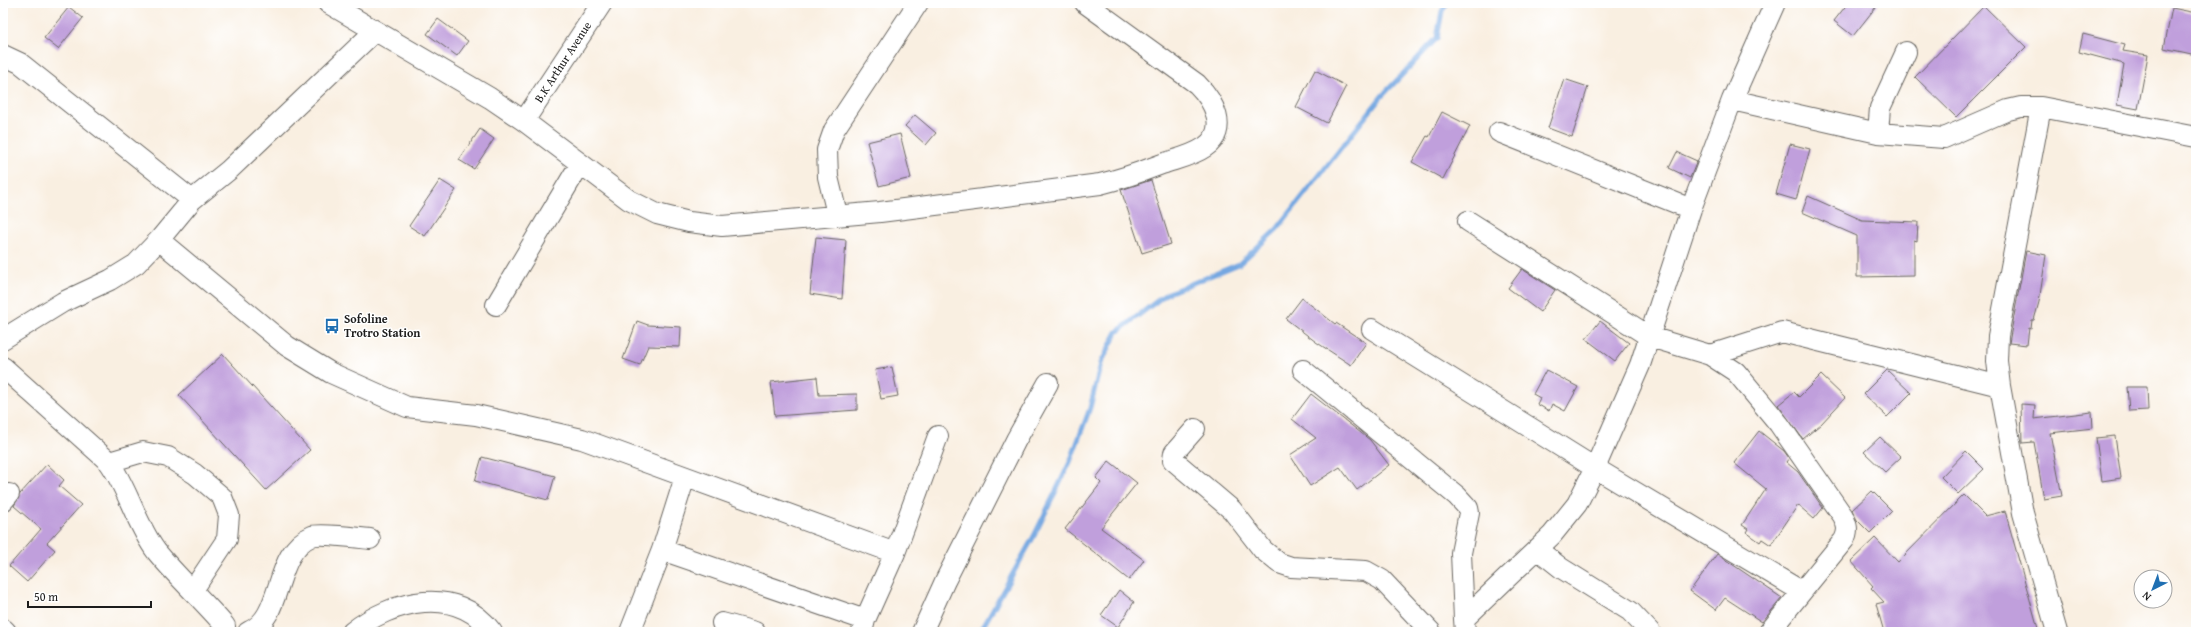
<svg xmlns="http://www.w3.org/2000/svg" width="2199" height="635" viewBox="0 0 2199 635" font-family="'Gentium Book Plus',serif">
  <rect width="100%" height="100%" fill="#fff"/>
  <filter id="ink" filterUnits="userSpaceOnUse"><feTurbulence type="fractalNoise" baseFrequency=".025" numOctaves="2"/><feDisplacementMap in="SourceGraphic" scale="8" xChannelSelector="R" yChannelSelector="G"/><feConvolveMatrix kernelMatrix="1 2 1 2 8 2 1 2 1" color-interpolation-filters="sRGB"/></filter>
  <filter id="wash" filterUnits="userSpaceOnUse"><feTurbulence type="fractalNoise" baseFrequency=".012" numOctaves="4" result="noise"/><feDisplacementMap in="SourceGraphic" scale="16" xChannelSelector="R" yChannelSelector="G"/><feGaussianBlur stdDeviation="0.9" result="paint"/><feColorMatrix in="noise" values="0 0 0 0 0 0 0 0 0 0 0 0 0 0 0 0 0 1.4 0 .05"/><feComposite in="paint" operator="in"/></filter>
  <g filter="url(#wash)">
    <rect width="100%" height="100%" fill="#f9efe1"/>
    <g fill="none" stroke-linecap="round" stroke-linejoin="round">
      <!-- stream -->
      <path stroke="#75a7e1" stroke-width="5" d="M980,632L1034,536L1070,462L1090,408L1101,363L1117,332L1166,294L1239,264L1277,229L1382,96L1437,38L1442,11L1447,3"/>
    </g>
    <g id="blocks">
      <!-- building -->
      <path fill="#c09fdc" d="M1848,3H1879L1853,36L1834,21Z
        M1984,6L2026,47L1956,117L1915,77Z
        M69,7L83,18L58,49L44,38Z
        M2172,8L2196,13V55L2164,48Z
        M438,19L468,41L457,56L427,34Z
        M2083,34L2125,45L2123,51L2148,55L2138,109L2117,105L2124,64L2079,52Z
        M1315,70L1346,86L1327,123L1296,107Z
        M1564,79L1588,87L1572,137L1548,128Z
        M1442,112L1470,126L1443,179L1412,162L1427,136L1429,137Z
        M915,115L936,133L926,145L905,126Z
        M480,129L494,139L474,169L459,160Z
        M900,134L911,178L879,186L867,142Z
        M1790,144L1810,149L1796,200L1776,194Z
        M1677,152L1697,161L1690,178L1669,168Z
        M440,180L456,190L425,236L409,226Z
        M1151,180L1171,244L1142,253L1121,190Z
        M1808,196L1862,220L1918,222L1917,241L1914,240V276L1857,277V236L1802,212Z
        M816,237L846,240L842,299L810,294Z
        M2026,251L2046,255L2039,302L2034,320H2032L2031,329L2029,328L2027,345L2009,343Z
        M1522,269L1555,290L1540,312L1508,288Z
        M1302,298L1335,324L1336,323L1366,343L1351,365L1316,342L1286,319Z
        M637,321L648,325L681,327L680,347L648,346L640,365L623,359Z
        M1600,321L1629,343L1615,361L1586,339Z
        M223,354L310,450L266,490L179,395Z
        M892,367L898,396L881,399L875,370Z
        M1546,370L1578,387L1565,411L1552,404L1549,411L1537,404L1540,398L1533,394Z
        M1887,370L1911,393L1887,417L1863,394Z
        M1821,375L1845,398L1821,424L1803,439L1778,405L1794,392L1799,397Z
        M817,377L819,395L857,394V410L775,416L771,382Z
        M2127,387H2147L2148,410L2129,411Z
        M1311,394L1370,440L1389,465L1357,490L1340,467L1310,486L1290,455L1316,438L1292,419Z
        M2021,404L2035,405L2034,419L2092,412L2093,428L2050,433L2062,496L2044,499L2034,442L2022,443Z
        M1759,431L1784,451L1789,458L1786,462L1798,472L1823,508L1814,519L1798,505L1771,545L1762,539L1760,542L1746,532L1748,529L1742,525L1766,489L1734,463Z
        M2115,436L2121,478L2102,481L2096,438Z
        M1880,437L1901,457L1885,472L1864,452Z
        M1966,451L1984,469L1958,494L1941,477Z
        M482,457L555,476L548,500L475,481Z
        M1109,461L1137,483L1101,528L1144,560L1129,580L1065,529L1101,483L1096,478Z
        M47,464L64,480L59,486L81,505L47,543L55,550L27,582L9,566L41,529L14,506L20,494Z
        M1872,491L1892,511L1870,533L1857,520L1852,510Z
        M1964,495L1985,516L2005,511L2039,632H1884L1876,604L1884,602L1871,588L1873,586L1851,561L1875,538L1898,562Z
        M1717,554L1782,598L1762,622L1725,598L1716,610L1690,591Z
        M1119,590L1134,602L1118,627L1101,615Z"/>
    </g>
  </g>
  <g filter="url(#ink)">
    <use href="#blocks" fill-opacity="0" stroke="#696661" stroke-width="1"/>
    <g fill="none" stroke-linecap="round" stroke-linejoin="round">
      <defs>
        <path id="minor" d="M328,3L490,98L524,121L629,200L657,214L689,222L722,226L880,212L1100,184C1121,179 1141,172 1162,164C1176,159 1192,156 1205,147C1230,130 1213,100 1197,84L1085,3
          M3,55L20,63L192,200
          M1732,100L1878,133L1944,138L2008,110L2021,107H2041L2196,137
          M2041,107L1998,336L1997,361L2000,386L2023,513L2057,632
          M524,121L602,3
          M1499,132L1691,209
          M1878,133L1880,108L1906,52
          M837,214L828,177L827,150L834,130L918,3
          M1468,221L1650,337L1710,355L1736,372L1779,424L1843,516C1847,525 1849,530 1844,540L1769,632
          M159,240L287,346L331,373L407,407L476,415L582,439L895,553
          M496,305L580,164
          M1372,329L1595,468L1801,591
          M3,339L63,302L110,280L136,264L159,240L192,200L229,170L375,31
          M1710,355L1782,332L2000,386
          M3,367L109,462C128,489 136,524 156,551C177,577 203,600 225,626V632
          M1303,370L1457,496L1468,508L1469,513L1461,553L1464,619
          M1195,429L1174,453L1173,460L1232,510L1263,550L1279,563L1291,567L1366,571L1382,580L1431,632
          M109,462L143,452L168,457L195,474L222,497L229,515L227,539L193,590
          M3,501L9,494
          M1537,549L1561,568L1630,611L1650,632
          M662,550L865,620
          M722,623L755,632
          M248,632C285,617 272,553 312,536C319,533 360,538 370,539
          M352,632C392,600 457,584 492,632
          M630,632L662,550L685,477
          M862,632L865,620L895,553L938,436
          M922,632L945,581L1016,440L1048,383
          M1465,632L1464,619L1552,535L1577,504L1595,468L1640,365L1691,209L1732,100L1775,3"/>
        <path id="major" d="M3,630L5,632"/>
      </defs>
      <!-- minor casing -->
      <use href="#minor" stroke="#696661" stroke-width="22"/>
      <!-- major casing -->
      <use href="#major" stroke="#696661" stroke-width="24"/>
      <!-- minor -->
      <use href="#minor" stroke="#fff" stroke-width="20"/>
      <!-- major -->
      <use href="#major" stroke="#fff" stroke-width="22"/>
    </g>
  </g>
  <!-- icons -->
  <defs>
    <symbol id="bus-bare" viewBox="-9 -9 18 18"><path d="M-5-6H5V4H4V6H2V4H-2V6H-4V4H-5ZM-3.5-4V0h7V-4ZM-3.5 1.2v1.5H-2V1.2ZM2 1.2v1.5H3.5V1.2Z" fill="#1f6fb2" stroke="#fff" stroke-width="2.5" paint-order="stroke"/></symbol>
  </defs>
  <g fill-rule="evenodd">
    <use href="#bus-bare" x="321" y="315" width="22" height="22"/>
  </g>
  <g text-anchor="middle" stroke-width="3" stroke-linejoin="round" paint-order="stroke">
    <!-- street labels -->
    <g font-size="12" fill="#1c1c1c" stroke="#fff">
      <text transform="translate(563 62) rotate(-57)" y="4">B.K Arthur Avenue</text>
    </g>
    <!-- poi labels -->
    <g font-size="12" font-weight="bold" fill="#1c1c1c" stroke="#fff" text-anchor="start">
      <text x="344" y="323">Sofoline<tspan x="344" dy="14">Trotro Station</tspan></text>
    </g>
  </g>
  <!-- margin -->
  <rect width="2199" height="635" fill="none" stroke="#fff" stroke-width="16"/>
  <!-- north arrow -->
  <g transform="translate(2153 589) rotate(222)"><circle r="19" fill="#ffffff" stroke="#a4a4a4"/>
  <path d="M0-3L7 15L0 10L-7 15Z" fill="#1f6fb2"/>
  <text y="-6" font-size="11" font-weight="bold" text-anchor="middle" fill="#1c1c1c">N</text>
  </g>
  <!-- scale -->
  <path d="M28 601v6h123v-6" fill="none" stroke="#1c1c1c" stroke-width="2"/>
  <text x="34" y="601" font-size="12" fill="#1c1c1c" stroke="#ffffff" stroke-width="3" paint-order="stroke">50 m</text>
</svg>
